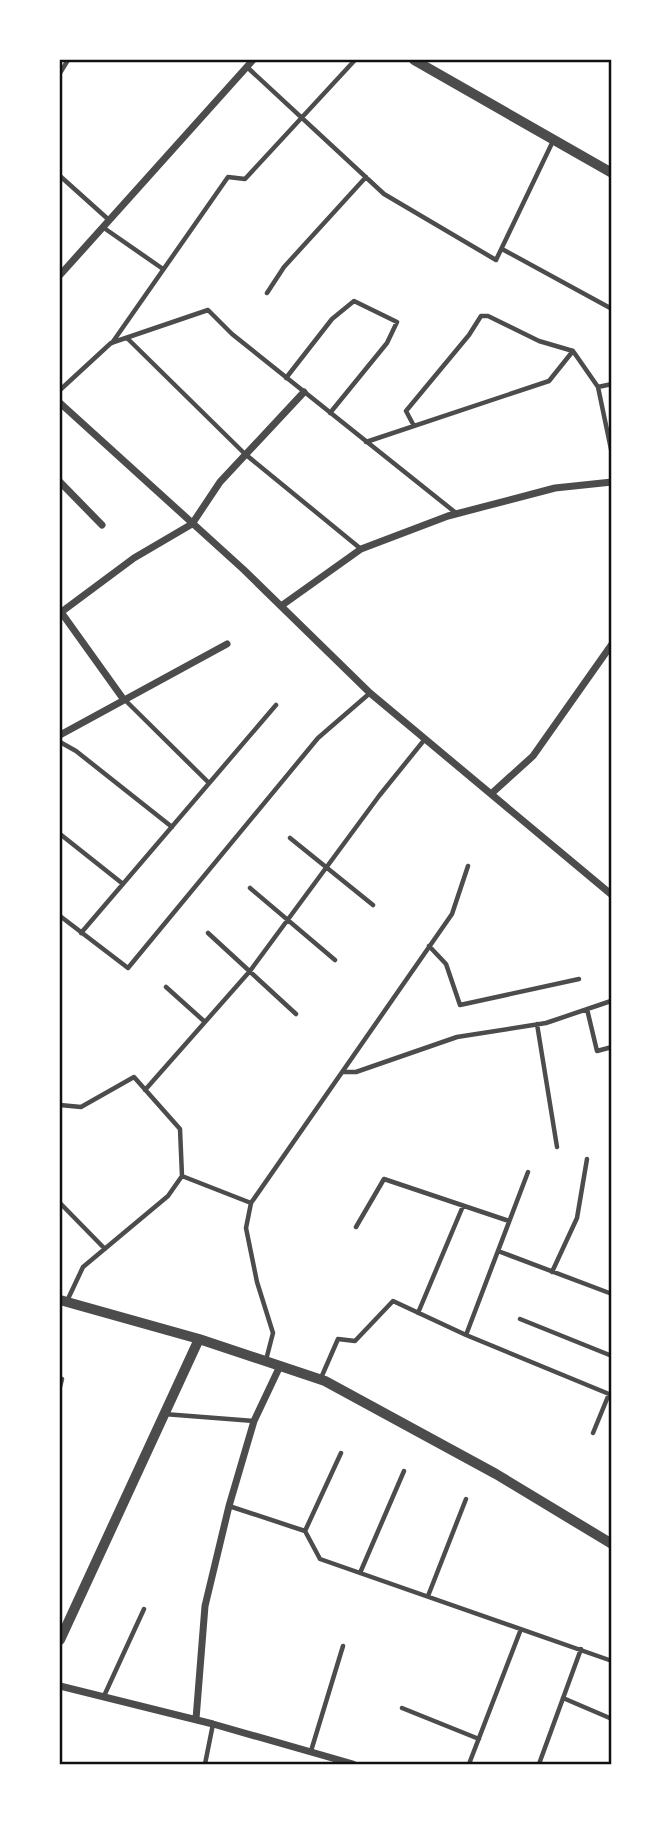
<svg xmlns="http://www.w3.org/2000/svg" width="671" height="1824" viewBox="0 0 671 1824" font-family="Poppins,sans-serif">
  <rect width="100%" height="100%" fill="#fff"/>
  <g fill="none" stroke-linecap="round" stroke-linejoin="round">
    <!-- service -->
    <path stroke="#4c4c4c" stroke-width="4.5" d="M247,67L384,194L496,260L553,141
      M60,73L68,60
      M60,176L109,220
      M104,228L163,269
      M502,249L612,309
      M267,293L284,267L366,177
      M127,338L245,454L361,549
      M112,343L228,177L245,179L355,60
      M286,378L332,319L354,301L397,322L387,343L330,413
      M612,384L598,387L612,454
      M60,390L111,343L208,310L232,334L456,513
      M414,426L406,411L469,335L481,316H488L539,341L573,351L598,387
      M366,442L549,381L573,351
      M125,700L209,783
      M60,742L76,751L172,827
      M60,834L123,884
      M290,838L373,905
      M250,888L335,960
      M60,916L128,968L318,738L370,693
      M81,933L276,705
      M208,933L296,1014
      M429,946L446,964L460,1005L579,979
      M166,987L205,1022
      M587,1009L597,1051L612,1047
      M537,1024L557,1147
      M343,1072H356L457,1037L546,1023L611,1001
      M145,1090L250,971L379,796L425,739
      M60,1105L81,1107L134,1077L180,1129L182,1176L168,1196L83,1267L67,1301
      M182,1176L251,1203
      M60,1203L105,1249
      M356,1227L384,1179L509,1221
      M498,1251L612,1294
      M552,1272L577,1218L587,1159
      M418,1313L463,1206
      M520,1319L612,1356
      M466,1335L528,1172
      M266,1360L273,1333L257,1282L246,1228L251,1203L452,914L468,866
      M321,1378L338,1339L355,1341L393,1301L466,1335L609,1394L593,1433
      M60,1387L62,1379
      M164,1414L254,1421
      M229,1506L305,1531L320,1559L612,1661
      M305,1531L341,1453
      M360,1573L404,1471
      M428,1596L466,1499
      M104,1696L144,1609
      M563,1698L612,1719
      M402,1708L479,1739
      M311,1751L343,1646
      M205,1764L213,1724
      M469,1764L521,1629
      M539,1764L581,1649"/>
    <!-- minor -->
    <path stroke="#4c4c4c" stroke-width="7" d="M60,275L253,60
      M60,403L243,569L370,693L612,895
      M60,482L102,525
      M281,606L361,549L448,516L555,488L612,482
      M61,612L124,700
      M60,613L134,558L192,524L220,482L304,392
      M60,735L227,644
      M491,794L533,756L612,644
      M60,1686L213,1724L353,1764
      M196,1719L205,1606L229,1506L254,1421L280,1366"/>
    <!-- tertiary -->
    <path stroke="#4c4c4c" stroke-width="10" d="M414,60L612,173
      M60,1300L199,1339L325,1381L496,1474L612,1544
      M60,1640L199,1339"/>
  </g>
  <!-- border -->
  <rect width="671" height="1824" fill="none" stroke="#ffffff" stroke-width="122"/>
  <rect x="61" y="61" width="549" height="1702" fill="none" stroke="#111" stroke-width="2.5"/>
</svg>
